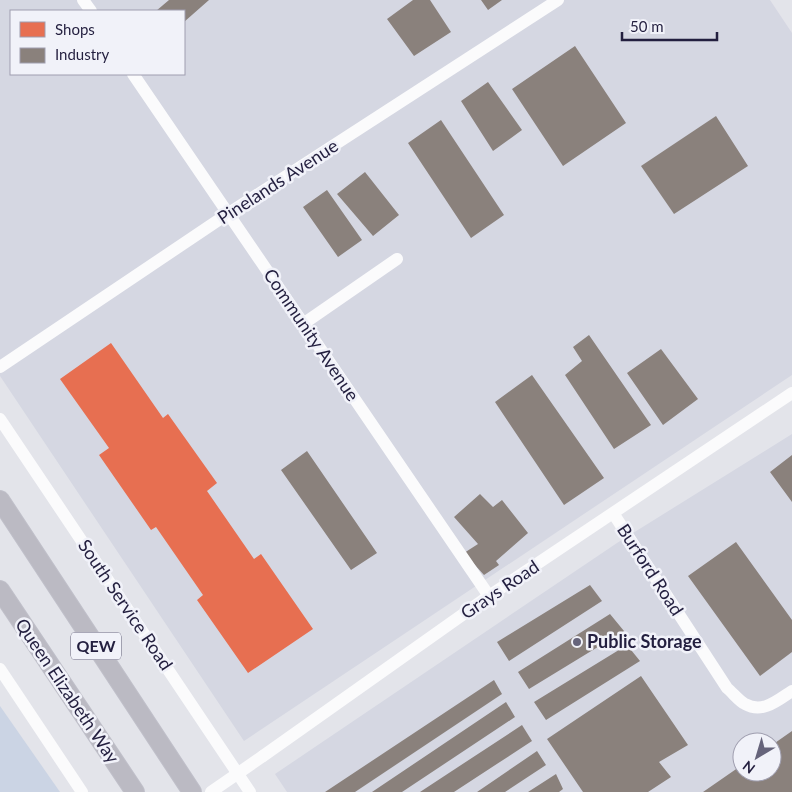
<svg xmlns="http://www.w3.org/2000/svg" width="792" height="792" viewBox="0 0 792 792" font-family="Lato,sans-serif">
  <rect width="100%" height="100%" fill="#e3e4ea"/>
  <!-- built -->
  <path fill="#d5d7e2" fill-rule="evenodd" d="M0,0H770L792,33V375L244,741L0,376ZM11,11H184V74H11Z
    M792,434V792H287L275,774L617,543ZM742,742H772V772H742Z"/>
  <!-- green -->
  <path fill="#cbd4e4" d="M0,706L60,792H0Z"/>
  <!-- shops -->
  <path fill="#e76f51" d="M111,343L163,418L168,414L217,483L207,491L254,559L261,554L313,629L248,673L197,600L203,595L156,527L151,530L99,455L109,448L60,379Z"/>
  <!-- industry -->
  <path fill="#8a817c" d="M169,0H209L184,22V11H156Z
    M413,0H430L451,32L414,56L387,19Z
    M481,0H502L488,10Z
    M575,46L626,123L563,166L512,89Z
    M488,82L522,130L493,151L461,101Z
    M716,116L748,166L674,214L641,166Z
    M441,120L504,215L471,238L408,143Z
    M365,172L399,215L373,236L337,194Z
    M327,190L362,240L338,257L303,207Z
    M589,335L651,425L614,449L565,375L582,361L573,347Z
    M661,349L698,399L663,425L627,373Z
    M532,375L604,478L564,505L495,402Z
    M307,451L377,553L351,570L281,470Z
    M792,455V502L770,472Z
    M480,494L493,507L502,500L528,533L496,561L499,565L484,575L464,553L478,544L454,517Z
    M736,542L792,620V652L760,676L688,576Z
    M590,585L602,601L509,661L497,642Z
    M610,614L624,631L529,689L518,672Z
    M627,645L640,661L546,720L534,702Z
    M641,676L688,745L659,762L671,777L648,792H583L547,739Z
    M494,680L502,694L355,792H325Z
    M506,702L515,717L402,792H372Z
    M522,725L532,741L454,792H420Z
    M792,731V792H703L742,765V772H772V745Z
    M537,751L546,765L505,792H477Z
    M556,774L563,789L559,792H528Z"/>
  <g fill="none" stroke-linecap="round" stroke-linejoin="round">
    <defs>
      <path id="highway" d="M0,500L192,792
        M0,590L135,792"/>
    </defs>
    <!-- highway casing -->
    <use href="#highway" stroke="#c0c0ca" stroke-width="20"/>
    <!-- minor -->
    <path stroke="#fbfbfc" stroke-width="12" d="M83,0L91,11
      M133,74L489,596
      M303,324L397,259
      M0,367L229,213L558,0
      M0,419L250,792
      M613,513L727,688C733,693 739,701 745,704C763,714 778,700 792,691
      M0,669L82,792
      M263,756L489,596L792,393"/>
    <!-- highway -->
    <use href="#highway" stroke="#bbbac3" stroke-width="18"/>
    <!-- minor-bridge -->
    <path stroke="#fbfbfc" stroke-width="12" d="M211,792L263,756"/>
  </g>
  <!-- markers -->
  <circle fill="#66647b" stroke="#f1f2f9" stroke-width="2" cx="577" cy="642" r="5"/>
  <g text-anchor="middle" stroke-width="5" stroke-linejoin="round" paint-order="stroke">
    <!-- shield labels -->
    <rect fill="#f1f2f9" stroke="#615e77" stroke-width="1" x="71" y="632.5" width="50" height="27" rx="4"/>
    <g font-size="16" font-weight="bold" fill="#231f3f">
      <text x="96" y="652">QEW</text>
    </g>
    <!-- street labels -->
    <g font-size="18" fill="#231f3f" stroke="#f1f2f9">
      <text transform="translate(278 182) rotate(-33)" y="6">Pinelands Avenue</text>
      <text transform="translate(311 335) rotate(56)" y="6">Community Avenue</text>
      <text transform="translate(650 570) rotate(57)" y="6">Burford Road</text>
      <text transform="translate(500 590) rotate(-34)" y="6">Grays Road</text>
      <text transform="translate(125 605) rotate(56)" y="6">South Service Road</text>
      <text transform="translate(67 691) rotate(56)" y="6">Queen Elizabeth Way</text>
    </g>
    <!-- poi labels -->
    <g font-size="18" font-weight="bold" fill="#231f3f" stroke="#f1f2f9" text-anchor="start">
      <text x="587" y="648">Public Storage</text>
    </g>
  </g>
  <!-- legend -->
  <rect x="10" y="10" width="175" height="65" fill="#f1f2f9" stroke="#9f9eaf"/>
  <rect x="20" y="22" width="25" height="15" fill="#e76f51" stroke="#9f9eaf"/>
  <text x="55" y="35" font-size="15" fill="#231f3f">Shops</text>
  <rect x="20" y="48" width="25" height="15" fill="#8a817c" stroke="#9f9eaf"/>
  <text x="55" y="60" font-size="15" fill="#231f3f">Industry</text>
  <!-- north arrow -->
  <g transform="translate(757 757) rotate(218)"><circle r="24" fill="#f1f2f9" stroke="#9f9eaf"/>
  <path d="M0-4L9 19L0 12L-9 19Z" fill="#66647b"/>
  <text y="-8" font-size="14" font-weight="bold" text-anchor="middle" fill="#231f3f">N</text>
  </g>
  <!-- scale -->
  <path d="M622 32v8h95v-8" fill="none" stroke="#231f3f" stroke-width="2.5"/>
  <text x="630" y="32" font-size="15" fill="#231f3f" stroke="#f1f2f9" stroke-width="4" paint-order="stroke">50 m</text>
</svg>
